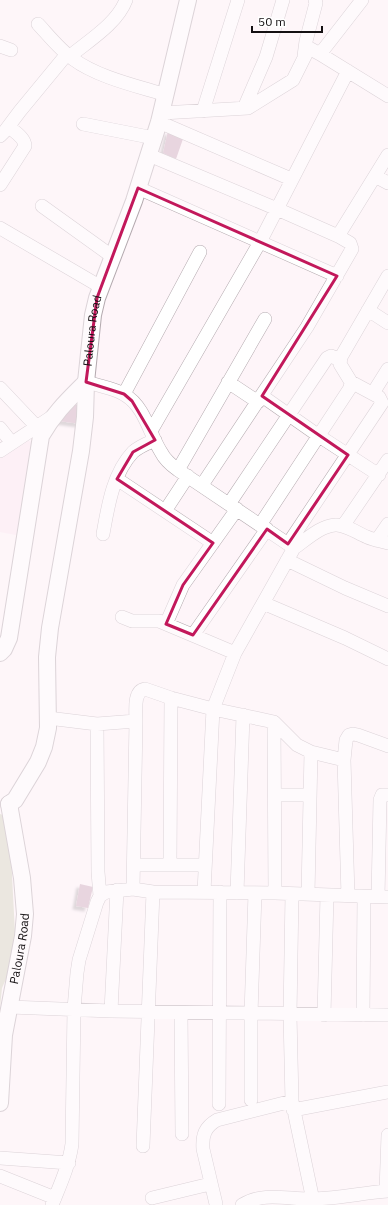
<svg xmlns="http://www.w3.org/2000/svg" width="388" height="1205" viewBox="0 0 388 1205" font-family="'IBM Plex Sans',sans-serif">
  <defs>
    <filter id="shadow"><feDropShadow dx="-3.5" dy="3.5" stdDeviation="1" flood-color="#0004"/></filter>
  </defs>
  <rect width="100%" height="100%" fill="#fef5f9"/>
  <!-- built -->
  <path fill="#fce9f2" d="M22,440L35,442L21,536L0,532V455Z"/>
  <!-- green -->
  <path fill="#d5d6c1" d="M0,814L3,815L11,856L15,933L10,970L2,988L0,1007Z"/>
  <!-- building -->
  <path fill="#ceaebe" filter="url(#shadow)" d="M168,131L184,136L176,159L163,153Z
    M70,404L83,406L81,424L59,421Z
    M80,884L93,887L88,908L76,906Z"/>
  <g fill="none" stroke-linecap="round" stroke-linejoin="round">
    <defs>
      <path id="minor" d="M38,24C49,36 60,50 73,59C97,77 137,86 166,95
        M0,46L11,50
        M320,54L362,0
        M304,56L306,41L316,3L315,0
        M69,57C88,41 117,24 126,0
        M244,108L266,57L283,0
        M203,111L238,0
        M162,113L248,108L293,80L309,48L320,54L388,96
        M159,122L291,179
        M83,124L154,138
        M0,136L5,131L20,111L67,54
        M149,155L277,209L338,236
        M375,176L388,183
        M0,185L25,146C25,138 15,132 9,127
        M138,188L337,276
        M42,206L113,257
        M0,228L101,287
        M368,310L388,323
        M86,382C97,385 116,389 125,395C145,407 149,433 161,452C165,460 171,465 178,470L294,548
        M228,382L258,402
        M0,388L36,426
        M373,393L388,369
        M124,394L200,252
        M262,396L319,436L379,475
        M0,428L12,443
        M151,431L260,242L348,71
        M0,451L53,416
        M178,470L265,319
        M117,479L213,543
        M202,485L307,327L352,249L350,243L338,236L388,155
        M229,504L327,358L331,356L340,360
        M165,511L188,476
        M260,525L350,388L351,382L340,364L341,357L388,276
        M343,526L388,460
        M103,534C108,506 113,473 133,452C140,446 148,443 155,440
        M377,540L388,524
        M288,544L382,403L379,397L351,382
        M287,560L345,588L388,606
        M263,603L345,638L388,659
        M122,617L132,621H159L235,653
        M166,624L183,585L237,509
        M193,635L267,529
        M171,698L213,709L274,722L297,745L311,752L344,760L346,740L349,735L353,734L358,735L388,746
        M48,718L97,724
        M274,722L275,893
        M344,760L348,896
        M275,795H310
        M134,865H205
        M133,889L136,721C136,711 133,691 145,689L171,698L170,865
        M204,892L213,709L235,653L294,548C306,540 320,526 335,525C345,524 357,533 367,537C374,540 381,541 388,543
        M237,893L243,715
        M292,894L290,1015L292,1101L314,1205
        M308,894L311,752
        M100,896L98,872L97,724L136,721
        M378,897L380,800L382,795H388
        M10,1007L111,1011L388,1015
        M111,1011L117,890
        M181,1013L182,1134
        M324,1015L327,895
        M363,1015L364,897
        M251,1100V1014L255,893
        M219,1104L220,892
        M293,1110L388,1092
        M143,1146L153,892
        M0,1158L69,1163
        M0,1176L55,1198
        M386,1191L388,1135
        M152,1198L210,1184
        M216,1204L203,1149C202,1135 205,1127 217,1120L292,1101
        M52,1205C60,1185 69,1166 72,1144L74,1009L77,973L79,960L97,902L100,896L106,892L133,889L153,892L275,893L388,897
        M242,1205C264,1191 289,1200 314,1199C339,1198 363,1193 388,1191"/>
      <g id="major">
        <path d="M0,653L4,649L9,638L41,436C55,412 67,401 86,382"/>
        <path id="s1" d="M9,804L15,800L38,762L44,747L48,728L47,657L50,628L81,451L85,417L86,382L93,315L97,298L134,201L159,122L188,0"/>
        <path id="s2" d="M0,1103L4,1035L23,936L25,914L22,878L9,804"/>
      </g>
    </defs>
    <!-- minor casing -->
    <use href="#minor" stroke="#b4aaaf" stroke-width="14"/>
    <!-- major casing -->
    <use href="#major" stroke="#b4aaaf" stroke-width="18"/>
    <!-- minor -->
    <use href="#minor" stroke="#fff" stroke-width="13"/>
    <!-- major -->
    <use href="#major" stroke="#fff" stroke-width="16"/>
  </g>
  <!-- marked area -->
  <path d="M0 0H388V1205H0ZM138,188L337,276L262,396L348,455L288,544L267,529L193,635L166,624L183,585L213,543L117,479L133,452L155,440L132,401L124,394L86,382L97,298Z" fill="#fef5f9" fill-opacity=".55" fill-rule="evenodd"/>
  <path fill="none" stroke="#c2185b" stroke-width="3" stroke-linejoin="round" d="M138,188L337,276L262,396L348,455L288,544L267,529L193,635L166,624L183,585L213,543L117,479L133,452L155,440L132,401L124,394L86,382L97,298Z"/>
  <g text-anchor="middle" stroke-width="3" stroke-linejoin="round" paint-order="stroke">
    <!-- street labels -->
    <g font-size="12" fill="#141012" stroke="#fff">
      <text dy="4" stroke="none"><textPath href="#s1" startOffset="488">Paloura Road</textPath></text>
      <text dy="4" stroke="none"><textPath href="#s2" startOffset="156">Paloura Road</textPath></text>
    </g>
  </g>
  <!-- scale -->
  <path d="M252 26v6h70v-6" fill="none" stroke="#141012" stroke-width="2"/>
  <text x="258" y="26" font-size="12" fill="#141012" stroke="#ffffff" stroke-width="3" paint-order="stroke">50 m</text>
</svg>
